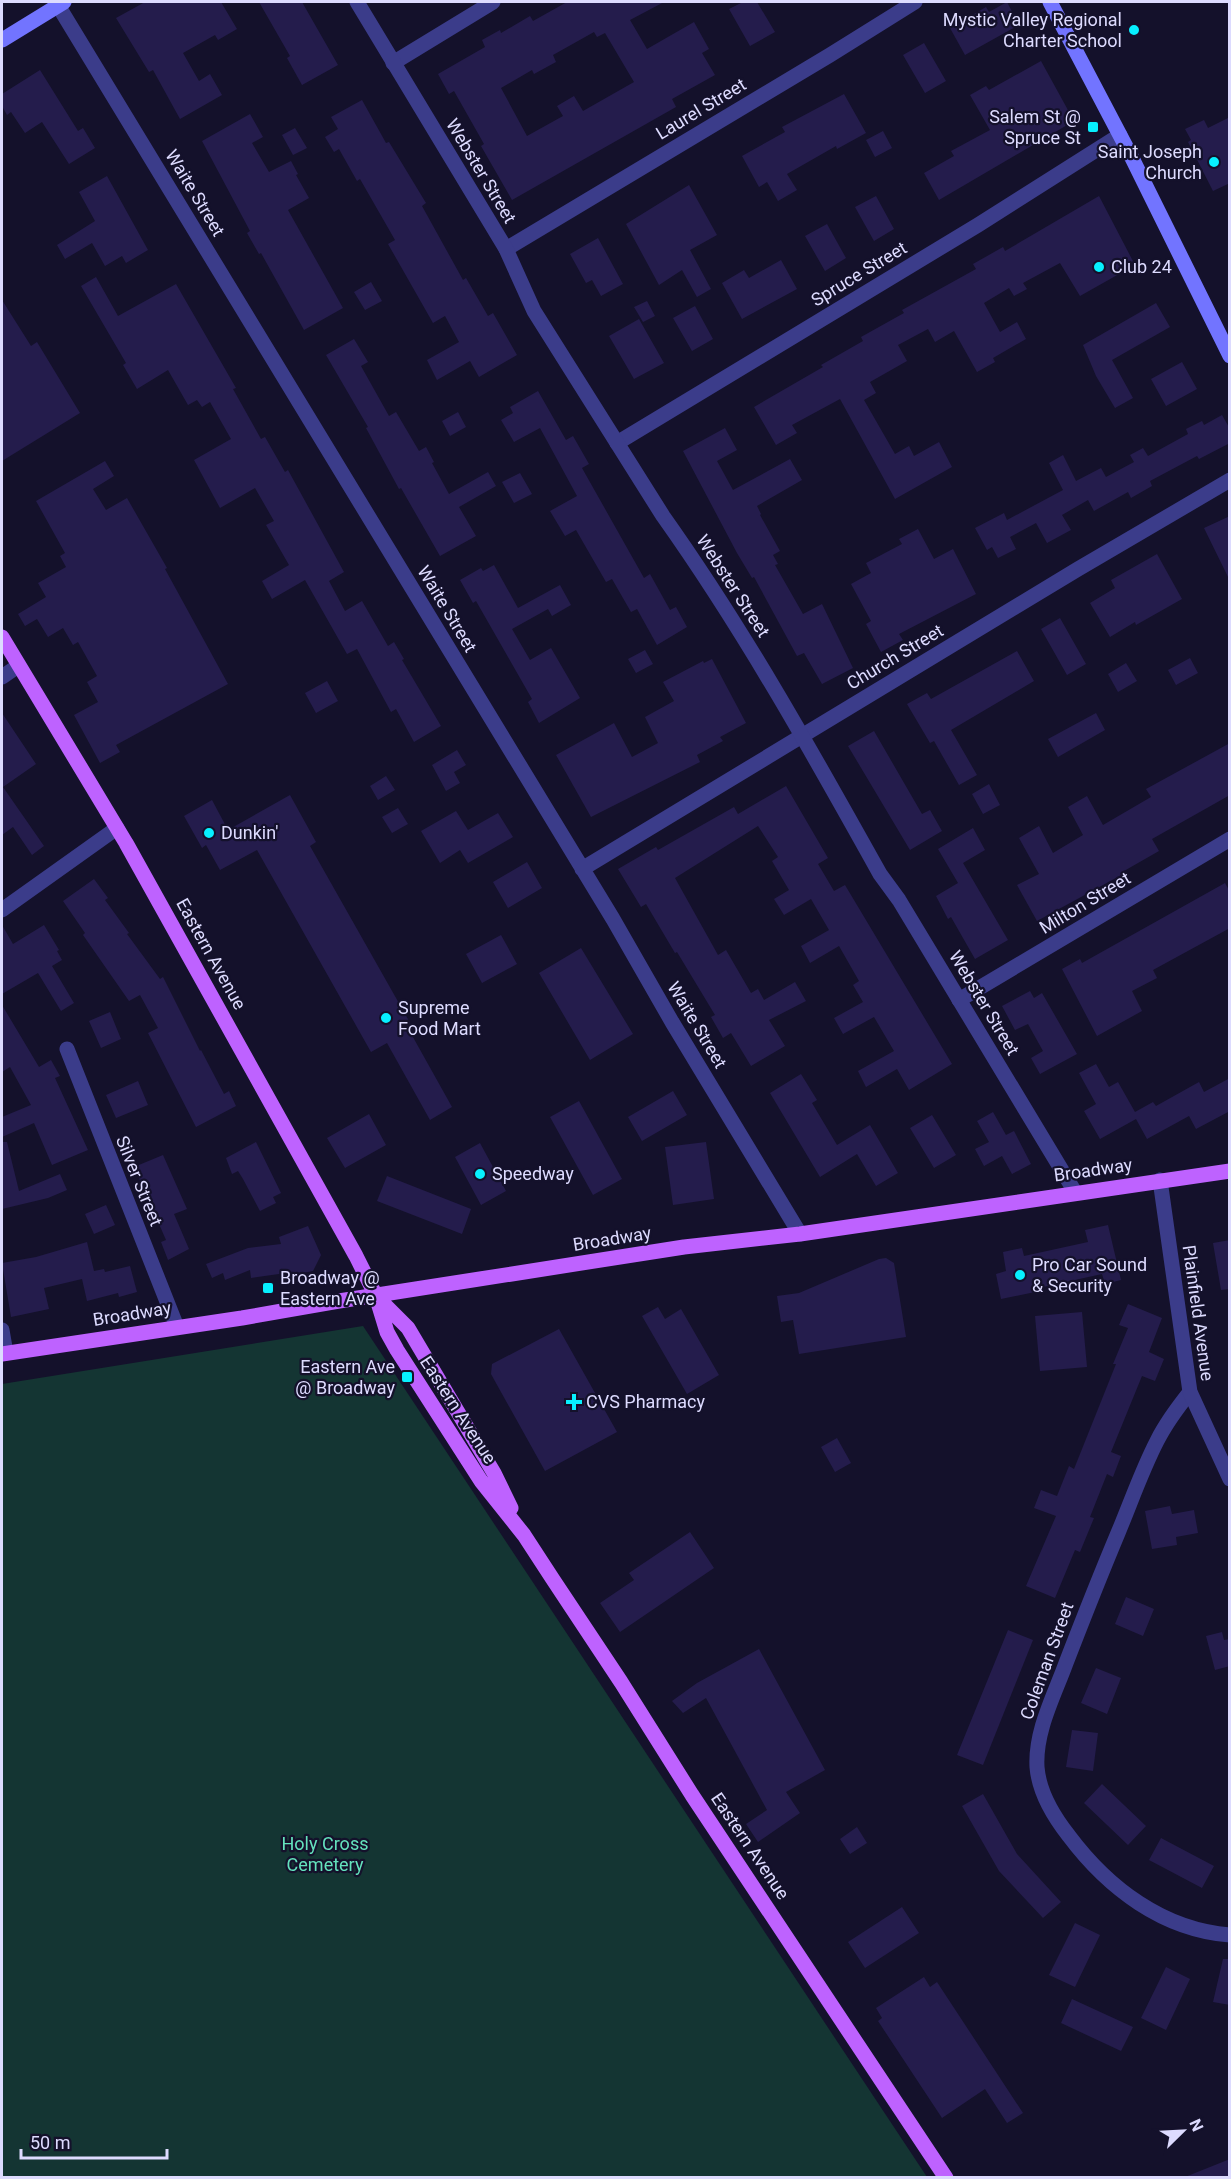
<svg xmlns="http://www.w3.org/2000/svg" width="1231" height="2179" viewBox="0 0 1231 2179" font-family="Roboto,sans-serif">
  <rect width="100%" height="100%" fill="#14112b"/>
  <!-- green -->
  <path fill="#143533" d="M363,1326L927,2177H2V1384Z"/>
  <!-- building -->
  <path fill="#241c4c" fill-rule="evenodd" d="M145,2H221L237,29L218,40L215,35L183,53L199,81L210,74L222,95L180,119L153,70L149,72L116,18Z
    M259,2H302L338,65L302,85L287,58L290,56Z
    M567,2H664L630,20L647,49L694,22L709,49L702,53L715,75L672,99L676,107L512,200L481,146L484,144L454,91L449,94L438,74L485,47L482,40L500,30L501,33L530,16L533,21ZM594,32L597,37L605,33L634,82L583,111L574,96L557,106L563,116L527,136L501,88L532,70L534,74L556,62L553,55Z
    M743,2H757L775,32L750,46L729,9Z
    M1007,2L1019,25L965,55L950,28L986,7L989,12Z
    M924,43L946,81L925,93L903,55Z
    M1041,61L1074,121L939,200L924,173L954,156L951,151L990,130L970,95L986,86L989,90Z
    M40,70L78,131L83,128L95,148L69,164L42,122L25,133L11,112L7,115L2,106V94Z
    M844,94L866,133L837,149L836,146L787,174L797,190L778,201L767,182L759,187L742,156L785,132L782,127Z
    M362,100L386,143L389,142L426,203L422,206L463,280L466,278L488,316L493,313L517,355L479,377L470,361L437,380L427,360L459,342L445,316L433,323L388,244L395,240L360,179L357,181L339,149L334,152L325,137L338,129L331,117Z
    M250,114L263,137L252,143L269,172L291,161L298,174L296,175L309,198L288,210L343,308L304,330L261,253L259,254L247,233L250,231L202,141Z
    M1230,117V183L1213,191L1188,142L1191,140L1185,129L1204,120L1208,128Z
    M295,128L307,148L293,155L282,135Z
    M883,131L892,148L875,157L866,140Z
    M107,176L148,250L126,263L122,256L105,266L92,243L65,259L57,245L95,221L79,192Z
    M689,185L717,235L690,250L711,289L697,297L682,270L659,285L626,224Z
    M876,196L894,229L874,241L855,207Z
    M1099,196L1135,265L1080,296L1060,263L1023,283L1027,289L1014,296L1009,288L984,303L1000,332L1017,322L1026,339L993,358L995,362L977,372L954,331L935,342L928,329L898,345L907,361L870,382L876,393L864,400L895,454L909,446L914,456L939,442L952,467L895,499L840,399L792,425L797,433L776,445L754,407L823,367L821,365L863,341L861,337L904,313L902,310L976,269L973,264L1003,247L1005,251Z
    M827,224L846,258L825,271L805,236Z
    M598,238L623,284L601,296L592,280L586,283L570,254Z
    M781,260L797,289L742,319L722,283L744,270L749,278Z
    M96,277L118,316L176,284L236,388L233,389L261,439L265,437L285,472L288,470L344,572L329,581L345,611L362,601L388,646L394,642L404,659L402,660L441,726L414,742L396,709L391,712L357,649L347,654L305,580L272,599L262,581L289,565L266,525L274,521L255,488L220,508L194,460L231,439L210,402L202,407L197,400L188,405L168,370L137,389L123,365L126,363L81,286Z
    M371,282L382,301L365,310L354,292Z
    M2,300L31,346L37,342L80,413L2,461Z
    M647,301L655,316L643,322L634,307Z
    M1156,303L1170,327L1112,360L1133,398L1115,408L1096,376L1083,345Z
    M695,306L713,339L692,351L673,318Z
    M639,319L664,363L634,379L609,336Z
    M354,339L368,362L361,366L389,416L396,412L419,451L426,447L434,462L432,463L449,494L488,472L496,486L459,507L476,536L440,556L401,488L399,489L366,428L368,427L326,355Z
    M1182,362L1197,389L1166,406L1151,379Z
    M538,391L566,440L573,436L589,464L582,468L644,578L650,574L670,610L676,607L687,627L657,645L637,609L631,612L612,579L606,582L576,530L565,536L550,511L577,496L540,428L514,442L501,420L513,413L510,407Z
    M458,412L466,427L450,436L442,421Z
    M1222,415L1230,429V443L1199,459L1197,456L1150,481L1152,486L1131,498L1128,492L1094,511L1088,500L1062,515L1071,530L1047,543L1036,523L1010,537L1016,549L998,558L992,547L987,550L975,528L1004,513L1007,520L1063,490L1049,463L1063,455L1076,481L1101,468L1106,477L1134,462L1130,455L1143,448L1148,456L1188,434L1186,429L1202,421L1204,425Z
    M725,428L737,450L717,461L733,490L790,459L802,480L757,506L761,514L760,515L780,551L773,555L778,564L775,565L803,614L822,604L853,668L822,684L804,653L797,656L754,577L752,578L737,553L683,451Z
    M105,461L114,476L93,489L106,510L127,498L167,568L165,569L228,684L116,745L120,752L100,763L74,715L98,702L87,682L97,676L78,642L73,645L63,628L48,637L37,619L25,626L18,614L46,597L38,583L66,567L60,556L65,553L36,501Z
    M520,473L532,494L514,503L502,482Z
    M1230,516V581L1204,528Z
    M918,529L934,559L953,549L976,594L899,634L903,640L881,652L866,624L871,621L851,584L871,573L866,563L902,544L899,539Z
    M1157,554L1182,599L1136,625L1135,622L1110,637L1090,603L1115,588L1111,580Z
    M494,565L518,608L560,585L571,605L552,616L548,609L512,629L530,660L551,648L580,698L539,723L528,702L532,699L476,601L473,603L460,580L481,568L483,571Z
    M1060,618L1086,664L1067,675L1041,629Z
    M645,650L653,664L636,673L628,659Z
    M1017,651L1034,681L951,730L977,775L959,785L934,741L930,743L907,704L927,693L931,699Z
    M1190,658L1198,673L1176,685L1168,670Z
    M712,659L746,723L720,737L723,741L697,755L700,762L591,817L556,755L614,723L632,757L658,743L645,717L674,701L663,682L703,661L704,663Z
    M1126,663L1137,681L1118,692L1108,674Z
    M327,681L338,701L316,713L305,693Z
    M2,713L36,764L3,787L44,846L32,855L13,827L2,835Z
    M1096,713L1105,730L1058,757L1048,739Z
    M874,731L922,814L930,810L942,831L910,850L848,746Z
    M1230,743V795L1152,839L1159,851L1124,871L1125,873L1037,921L1017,885L1039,874L1019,838L1039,826L1053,853L1083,835L1068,807L1087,796L1103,825L1151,797L1146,789Z
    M457,750L466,765L454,772L460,783L446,791L432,765Z
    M386,776L395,790L378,800L370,786Z
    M989,784L1000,805L983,814L972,794Z
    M786,786L828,858L818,864L834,891L845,885L952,1064L909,1090L897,1069L866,1087L858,1071L894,1051L874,1017L843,1034L834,1018L863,1002L853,985L859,981L839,946L810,963L801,946L829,930L811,899L784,915L774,899L789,890L772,861L778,857L758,826L675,878L718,955L726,950L751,993L758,989L764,1000L795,982L806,1001L769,1020L785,1046L751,1066L731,1033L723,1038L711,1017L715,1015L677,952L675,953L646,904L641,907L618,869L656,847L658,850L734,807L738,814Z
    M290,795L316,842L310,846L413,1028L409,1030L452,1107L430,1120L387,1043L371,1052L257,850L220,870L206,845L202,848L184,816L212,800L228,830Z
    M398,808L408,824L392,833L382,817Z
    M456,811L468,830L498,813L513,837L468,863L460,850L440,863L421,831Z
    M973,828L985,850L963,863L1008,940L975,959L951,917L948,919L936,896L958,883L938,849Z
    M527,862L542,888L508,908L493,882Z
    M94,879L108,898L105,900L129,933L127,934L160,979L163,977L200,1051L201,1050L224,1094L229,1091L236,1106L196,1127L148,1033L158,1028L140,995L129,1001L83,935L85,933L63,901Z
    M1225,883L1230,892V928L1153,970L1157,978L1132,991L1142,1011L1097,1036L1062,969L1080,959L1082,963Z
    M2,925L13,944L44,925L59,950L57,951L62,960L52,966L74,1003L61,1011L38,973L2,994Z
    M501,935L517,964L482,983L466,954Z
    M581,948L633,1034L590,1060L539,973Z
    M1030,991L1034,998L1042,993L1077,1054L1040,1074L1031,1058L1043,1051L1028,1024L1015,1030L1002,1006Z
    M2,1005L39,1067L51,1060L60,1076L55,1078L88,1150L52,1165L34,1123L2,1137V1117L31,1105L10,1067L2,1072Z
    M110,1012L121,1039L101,1048L89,1021Z
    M1096,1064L1109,1087L1118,1082L1135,1112L1153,1102L1156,1106L1199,1082L1204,1092L1230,1078V1111L1196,1129L1189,1116L1147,1139L1136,1119L1100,1139L1084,1111L1096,1104L1079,1073Z
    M801,1074L817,1100L812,1103L837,1145L870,1125L898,1173L876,1186L857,1154L820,1177L770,1093Z
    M138,1081L148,1105L116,1118L106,1095Z
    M673,1091L687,1115L642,1141L628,1117Z
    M579,1101L622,1179L593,1195L550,1117Z
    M993,1112L1006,1135L1014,1131L1031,1164L1012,1174L1002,1156L984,1166L975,1149L989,1142L977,1121Z
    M369,1114L386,1145L345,1168L327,1138Z
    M932,1115L956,1155L934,1168L910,1128Z
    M2,1142H7L19,1191L60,1174L67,1190L48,1198L2,1209Z
    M256,1142L281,1193L273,1197L276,1203L260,1211L243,1179L238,1171L232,1174L226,1158Z
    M706,1142L714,1199L673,1205L665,1147Z
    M480,1143L506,1191L481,1205L455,1157Z
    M163,1155L187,1209L174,1214L189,1249L168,1260L161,1242L166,1240L134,1167Z
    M387,1176L471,1209L462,1234L377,1201Z
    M106,1205L115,1225L94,1234L85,1214Z
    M1108,1225L1121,1280L1105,1284L1102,1274L1034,1289L1035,1292L1001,1299L996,1274L1006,1271L1003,1252L1022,1248L1024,1256L1088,1242L1085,1230Z
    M308,1226L321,1255L313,1271L293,1275V1272L251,1278L250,1270L225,1280L223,1273L212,1278L206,1264L248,1248L281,1244L279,1237Z
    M1230,1240V1289L1221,1290L1213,1243Z
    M87,1242L94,1271L104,1269L105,1272L130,1266L137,1292L119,1297L118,1293L87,1301L82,1279L44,1288L49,1309L11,1317L2,1263L36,1257Z
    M886,1258L894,1263L906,1337L799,1354L793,1320L781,1322L777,1296L799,1293L879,1259Z
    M1128,1304L1162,1318L1149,1352L1164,1359L1155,1381L1142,1376L1111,1452L1121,1456L1113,1477L1107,1474L1090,1517L1094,1518L1080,1552L1075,1550L1055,1598L1026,1586L1056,1516L1034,1508L1041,1490L1057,1496L1069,1466L1074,1469L1116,1364H1113L1128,1328L1119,1325Z
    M658,1307L665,1319L681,1309L719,1375L687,1394L642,1316Z
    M1082,1312L1087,1367L1040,1371L1035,1316Z
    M559,1329L617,1432L545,1471L491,1374L492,1364Z
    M837,1438L851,1463L835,1472L821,1447Z
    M1170,1506L1172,1514L1194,1510L1198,1533L1176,1537L1177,1545L1152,1549L1145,1511Z
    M690,1532L714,1568L620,1632L600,1603L634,1580L629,1573Z
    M1126,1597L1154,1609L1143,1636L1115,1624Z
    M1008,1630L1033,1640L983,1765L957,1755Z
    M1222,1632L1224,1640L1230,1639V1666L1215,1670L1206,1636Z
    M759,1649L825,1770L786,1792L800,1813L758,1842L746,1824L767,1810L706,1698L683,1713L672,1701L697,1683Z
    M1096,1668L1121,1678L1107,1714L1081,1703Z
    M1072,1730L1098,1733L1093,1771L1066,1767Z
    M1102,1784L1146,1826L1128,1845L1084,1803Z
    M983,1794L1017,1854L1061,1902L1043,1918L999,1871L962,1806Z
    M857,1827L867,1843L850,1854L840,1839Z
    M1161,1838L1214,1866L1202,1888L1149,1860Z
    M902,1907L919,1933L865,1968L848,1942Z
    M1075,1923L1100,1935L1075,1987L1049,1975Z
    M1223,1959H1230V2005L1213,2002Z
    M1166,1967L1190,1979L1166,2030L1141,2018Z
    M924,1977L930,1987L937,1982L1023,2113L1007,2123L985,2089L942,2118L878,2021L882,2018L876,2008Z
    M1072,1999L1133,2027L1121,2051L1061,2023Z
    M1230,2159V2178H1185V2177Z"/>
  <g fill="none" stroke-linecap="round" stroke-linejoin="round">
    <!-- minor -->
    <path stroke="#3b3c8a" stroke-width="15" d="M56,2L613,919L672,1022L800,1234
      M393,63L493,2
      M506,249L830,55L915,2
      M617,443L978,225L1120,135
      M2,677L18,666
      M582,869L1078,569L1230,480
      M2,910L117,828
      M959,1000L1230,839
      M67,1049L177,1327
      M2,1330L6,1353
      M1190,1392C1178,1407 1166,1423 1157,1441C1142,1470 1131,1502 1118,1533C1100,1576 1083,1619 1066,1663C1054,1696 1035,1731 1037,1767C1039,1793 1054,1817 1069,1836C1108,1888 1163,1930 1230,1935"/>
    <!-- tertiary -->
    <path stroke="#3b3c8a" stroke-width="15" d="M357,2L506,249L534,311L663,516C744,630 812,752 880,874L899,900L1075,1192
      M1160,1180L1190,1392L1230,1479"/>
    <!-- secondary -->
    <path stroke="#7274ff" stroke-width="15" d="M1050,2L1132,158L1230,356
      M2,40L64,2"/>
    <!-- primary -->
    <path stroke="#be62ff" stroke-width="15" d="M2,637L126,843L356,1256L376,1296L387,1332L397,1350L481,1481L524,1535L552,1578L621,1682L692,1795L946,2178
      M379,1299L408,1328L494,1473L511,1508
      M2,1354L242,1318L339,1301L684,1247L800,1234L1230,1171"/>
  </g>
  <!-- markers -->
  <g fill="#07f0ff" stroke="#14112b" stroke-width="2">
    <circle cx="1134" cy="30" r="6"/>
    <rect x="1087" y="121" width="12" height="12" rx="3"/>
    <circle cx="1214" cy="162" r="6"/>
    <circle cx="1099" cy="267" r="6"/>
    <circle cx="209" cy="833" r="6"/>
    <circle cx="386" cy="1018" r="6"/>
    <circle cx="480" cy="1174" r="6"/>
    <circle cx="1020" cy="1275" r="6"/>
    <rect x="262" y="1282" width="12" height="12" rx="3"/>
    <rect x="401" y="1371" width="12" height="12" rx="3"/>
    <path d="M571 1393h6v6h6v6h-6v6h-6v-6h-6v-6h6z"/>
  </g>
  <g text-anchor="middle" stroke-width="4.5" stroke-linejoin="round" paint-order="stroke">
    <!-- poi labels -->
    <g font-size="18" fill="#dddbff" stroke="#14112b" text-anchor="start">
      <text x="1122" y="26" text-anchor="end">Mystic Valley Regional<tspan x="1122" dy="21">Charter School</tspan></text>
      <text x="1081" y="123" text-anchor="end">Salem St @<tspan x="1081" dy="21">Spruce St</tspan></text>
      <text x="1202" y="158" text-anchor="end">Saint Joseph<tspan x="1202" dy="21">Church</tspan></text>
      <text x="1111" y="273">Club 24</text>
      <text x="221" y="839">Dunkin'</text>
      <text x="398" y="1014">Supreme<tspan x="398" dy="21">Food Mart</tspan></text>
      <text x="492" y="1180">Speedway</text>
      <text x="1032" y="1271">Pro Car Sound<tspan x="1032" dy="21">&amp; Security</tspan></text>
      <text x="280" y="1284">Broadway @<tspan x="280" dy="21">Eastern Ave</tspan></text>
      <text x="395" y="1373" text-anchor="end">Eastern Ave<tspan x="395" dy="21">@ Broadway</tspan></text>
      <text x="586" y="1408">CVS Pharmacy</text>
    </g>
    <!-- street labels -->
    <g font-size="18" fill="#dddbff" stroke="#14112b">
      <text transform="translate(701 109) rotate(-31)" y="6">Laurel Street</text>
      <text transform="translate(481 171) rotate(59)" y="6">Webster Street</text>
      <text transform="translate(195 193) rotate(59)" y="6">Waite Street</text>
      <text transform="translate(859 274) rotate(-31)" y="6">Spruce Street</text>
      <text transform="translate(733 586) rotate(57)" y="6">Webster Street</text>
      <text transform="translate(447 609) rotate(59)" y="6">Waite Street</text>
      <text transform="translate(895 657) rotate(-31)" y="6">Church Street</text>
      <text transform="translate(1085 903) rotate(-31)" y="6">Milton Street</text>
      <text transform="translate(211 954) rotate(61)" y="6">Eastern Avenue</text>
      <text transform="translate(984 1003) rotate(59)" y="6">Webster Street</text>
      <text transform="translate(697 1025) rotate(59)" y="6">Waite Street</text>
      <text transform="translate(1093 1170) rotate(-8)" y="6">Broadway</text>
      <text transform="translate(139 1181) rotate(68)" y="6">Silver Street</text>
      <text transform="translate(612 1239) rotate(-9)" y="6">Broadway</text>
      <text transform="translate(1198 1313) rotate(82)" y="6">Plainfield Avenue</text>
      <text transform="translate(132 1314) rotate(-9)" y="6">Broadway</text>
      <text transform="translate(458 1410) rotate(57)" y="6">Eastern Avenue</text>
      <text transform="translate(1047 1661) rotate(-70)" y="6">Coleman Street</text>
      <text transform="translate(750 1846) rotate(56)" y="6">Eastern Avenue</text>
    </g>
    <!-- park labels -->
    <g font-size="18" fill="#64e2bd" stroke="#14112b">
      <text x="325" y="1850">Holy Cross<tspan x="325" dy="21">Cemetery</tspan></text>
    </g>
  </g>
  <!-- border -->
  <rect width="1231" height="2179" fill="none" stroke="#dddbff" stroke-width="6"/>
  <!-- north arrow -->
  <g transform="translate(1183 2131) rotate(66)" stroke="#14112b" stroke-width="4.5" paint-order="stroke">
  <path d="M0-4.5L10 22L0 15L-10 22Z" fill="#dddbff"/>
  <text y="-9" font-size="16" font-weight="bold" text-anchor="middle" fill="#dddbff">N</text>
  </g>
  <!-- scale -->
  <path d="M21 2149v9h146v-9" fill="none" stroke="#dddbff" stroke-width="3"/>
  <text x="30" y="2149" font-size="18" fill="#dddbff" stroke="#14112b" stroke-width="4.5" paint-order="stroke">50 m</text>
</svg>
